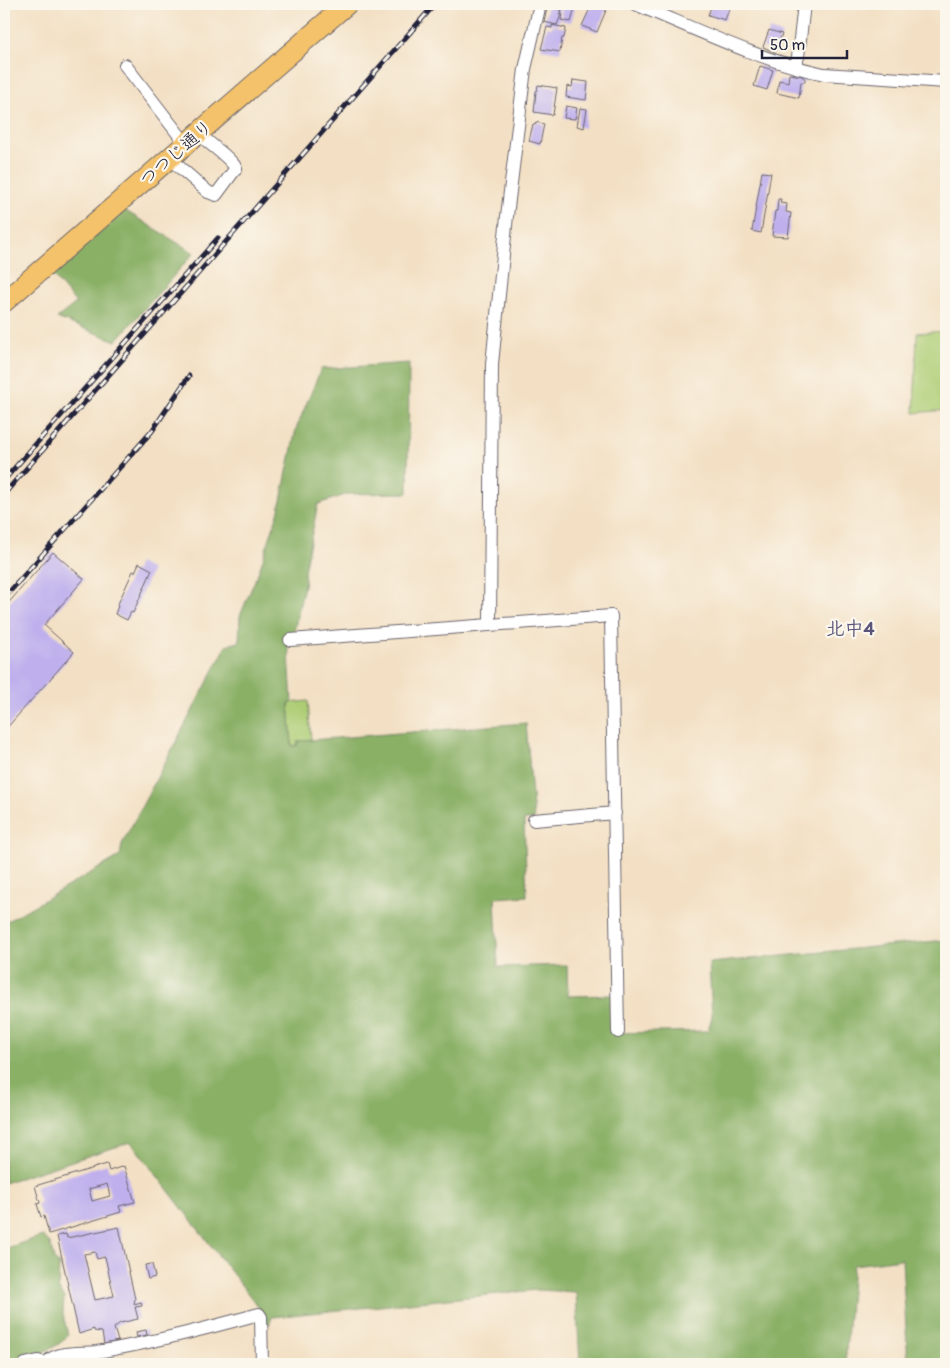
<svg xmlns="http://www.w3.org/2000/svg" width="950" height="1368" viewBox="0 0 950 1368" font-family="Pangolin,'Klee One',sans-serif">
  <rect width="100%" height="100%" fill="#fbf7ec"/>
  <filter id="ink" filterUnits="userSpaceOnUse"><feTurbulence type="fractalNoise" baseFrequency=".02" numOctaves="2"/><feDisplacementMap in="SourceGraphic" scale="10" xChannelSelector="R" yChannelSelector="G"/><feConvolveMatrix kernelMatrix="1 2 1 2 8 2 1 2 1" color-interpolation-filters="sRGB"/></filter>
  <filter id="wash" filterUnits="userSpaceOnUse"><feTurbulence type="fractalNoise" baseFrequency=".0096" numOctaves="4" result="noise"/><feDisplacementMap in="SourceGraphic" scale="20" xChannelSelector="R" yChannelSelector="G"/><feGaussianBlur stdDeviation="1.12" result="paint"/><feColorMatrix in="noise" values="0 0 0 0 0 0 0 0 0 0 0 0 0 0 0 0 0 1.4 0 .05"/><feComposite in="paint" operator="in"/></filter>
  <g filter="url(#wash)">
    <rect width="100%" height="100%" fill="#f3e0c4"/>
    <!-- green -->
    <path fill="#adcd75" stroke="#687858" d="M946,331V410L914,413L917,333Z
      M308,701L311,740L298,741V745L292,746L289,703Z"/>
    <!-- forest -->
    <path fill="#8ab066" stroke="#566950" d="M121,208L194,253L116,341L57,318L76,303L50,272Z
      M409,363L408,493L348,494L318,504L304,571L305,581L293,636L288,637L292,703H289L292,746L298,745V741L526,723L534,820H524L527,896L495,898L498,967L567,965L568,996L614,995L615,1033L708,1031L712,1016L709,963L946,940V1364H908L902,1259L853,1265L845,1364H580L576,1292L537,1290L272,1317L269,1325L259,1308L131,1142L4,1183V923L120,856L122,844L227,645L239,642L240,616L260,568L279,510L296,429L321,369Z
      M42,1236L50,1243L54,1259L59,1265L58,1288L64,1298L63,1313L68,1336C55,1349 46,1351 30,1356C21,1359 14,1364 4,1364V1249Z"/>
    <g id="blocks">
      <!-- building -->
      <path fill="#bfb0ed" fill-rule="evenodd" d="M548,4L561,6L559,15H561L557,25L544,22Z
        M592,4H599L607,8L597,32L582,26Z
        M714,4H731L725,20L708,15L711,7L713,8Z
        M563,5L575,8L571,22L561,20L563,15L561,14Z
        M552,25L566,28L564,38H562L560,52L541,49L547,27L552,28Z
        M769,30L782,34L775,52L763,47Z
        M760,66L773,70L767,90L754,86Z
        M789,74L802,76L805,79V82H801L799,98L777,93L779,80L788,82Z
        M573,80L588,82L586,100L566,97L567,86L572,87Z
        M538,85L557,88L553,115L534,112L536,91H537Z
        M566,106L577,108L575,119L564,118Z
        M580,108L587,109L584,128L577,126Z
        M536,122L544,124L540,144L529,141L533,124L535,125Z
        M762,172L771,173L761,233L752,231Z
        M778,199H781L780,203L787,204L786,212L791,213L788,237L772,236L775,211H777Z
        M53,552L84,579L44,625L74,652L4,731V608Z
        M139,563L152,570L133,613L131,612L127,620L115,614L118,606H117L133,571L135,572Z
        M107,1164L109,1171L124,1166L135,1202L119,1206L121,1212L49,1234L44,1216L41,1217L37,1204L40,1203L35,1186ZM107,1184L110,1196L92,1201L89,1189Z
        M119,1227L135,1299L134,1304L141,1302L142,1306L135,1307L138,1319L120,1323L114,1328L118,1341L104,1344L102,1332L94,1331V1329L79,1334L57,1236L66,1234L67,1238ZM95,1252L97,1259L105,1257L114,1296L95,1300L84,1254Z
        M152,1264L155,1277L148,1279L145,1265Z
        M146,1330L147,1335L137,1337L136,1332Z"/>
    </g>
  </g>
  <g filter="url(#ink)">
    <use href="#blocks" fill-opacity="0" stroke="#6b646b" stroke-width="1"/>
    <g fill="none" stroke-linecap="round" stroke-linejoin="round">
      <defs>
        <path id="minor" d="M635,4C696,29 758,60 824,74L946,82
          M125,65L186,144
          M795,67L798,57L804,4
          M170,159L208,192L216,195L236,168C227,154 210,146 199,133
          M490,625L492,364L507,216L525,69L540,4
          M290,640L611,616L618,1032
          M534,820L615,813
          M25,1364L38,1361L46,1363
          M46,1364C54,1350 82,1354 97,1352C152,1343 205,1329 259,1314L261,1317L262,1364"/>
        <path id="primary" d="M4,302L347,4"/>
      </defs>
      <!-- minor casing -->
      <use href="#minor" stroke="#6b646b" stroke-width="14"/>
      <!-- primary casing -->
      <use href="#primary" stroke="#6b646b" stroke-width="22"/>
      <!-- minor -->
      <use href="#minor" stroke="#fff" stroke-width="12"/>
      <!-- primary -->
      <use href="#primary" stroke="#f3c26a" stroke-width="20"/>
      <defs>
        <path id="rail" d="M4,480L218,238
          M4,494L435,4
          M4,598L152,431L189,376"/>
      </defs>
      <!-- rail casing -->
      <use href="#rail" stroke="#22223b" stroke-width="5"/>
      <!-- rail -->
      <use href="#rail" stroke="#fbf7ec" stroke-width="3" stroke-dasharray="9" stroke-linecap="butt"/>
    </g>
  </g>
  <g text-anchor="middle" stroke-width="4.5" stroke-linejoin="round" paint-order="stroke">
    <!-- street labels -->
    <g font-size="18" fill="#22223b" stroke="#fbf7ec">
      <text transform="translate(176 153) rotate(-41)" y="6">つつじ通り</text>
    </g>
    <!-- neighbourhood labels -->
    <g font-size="19" font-weight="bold" fill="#595479" stroke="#fbf7ec">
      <text x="850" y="635">北中4</text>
    </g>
  </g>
  <!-- margin -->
  <rect width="950" height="1368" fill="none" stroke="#fbf7ec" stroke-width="20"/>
  <!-- scale -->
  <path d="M762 50v8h85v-8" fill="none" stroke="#22223b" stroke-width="2.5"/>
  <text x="770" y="50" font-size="15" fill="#22223b" stroke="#fbf7ec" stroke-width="4" paint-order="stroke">50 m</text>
</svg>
